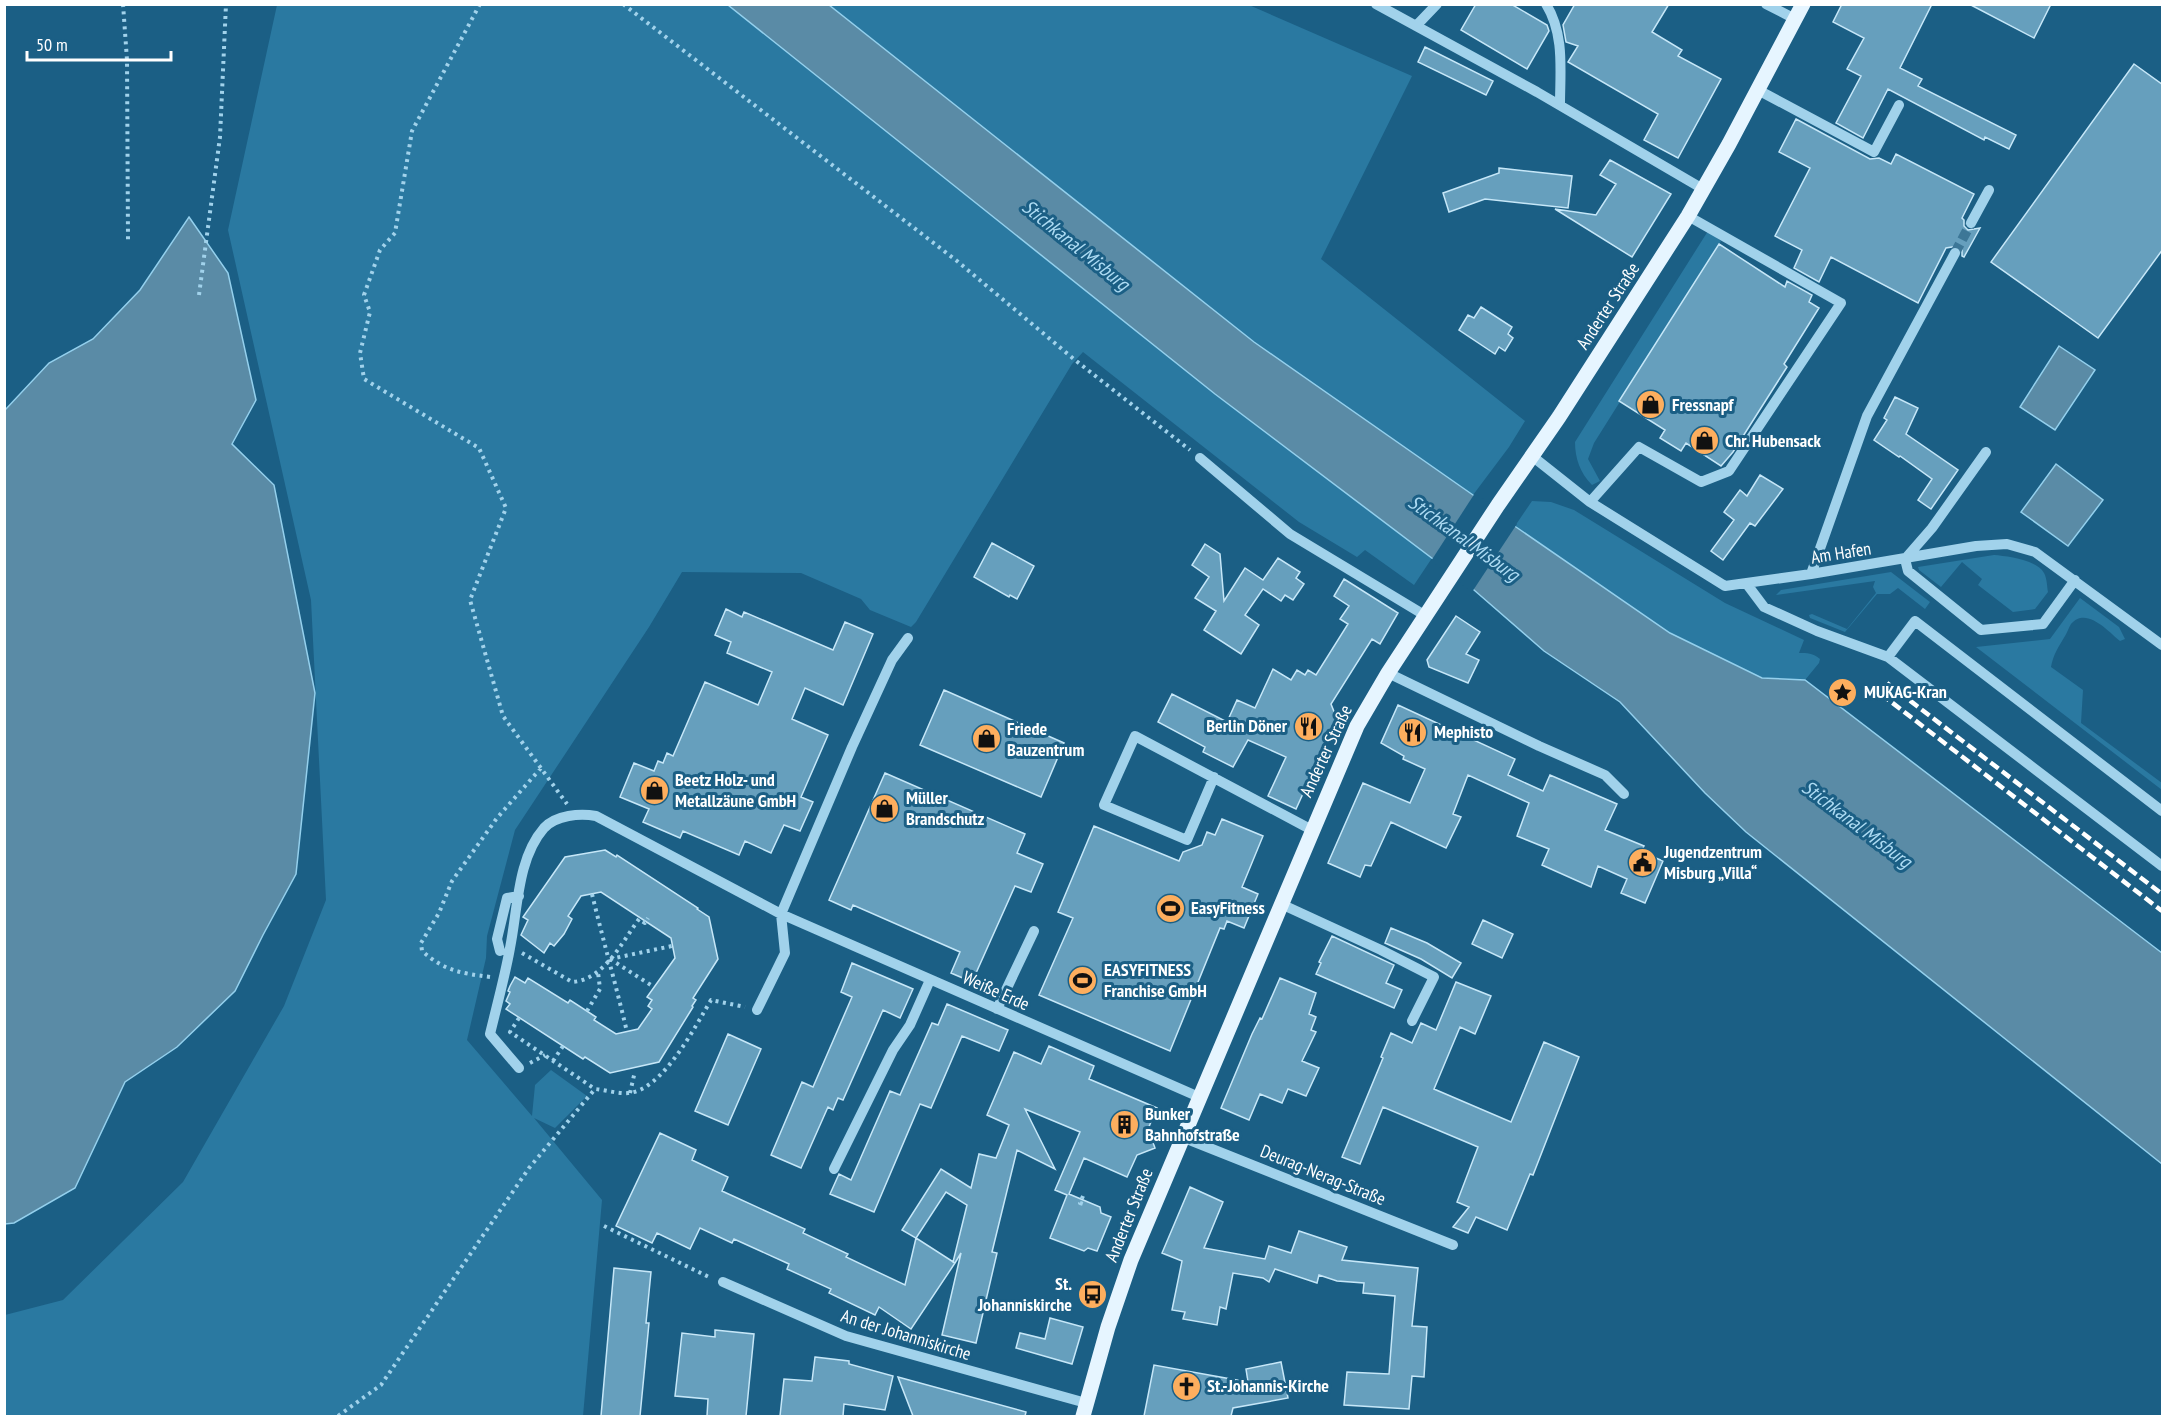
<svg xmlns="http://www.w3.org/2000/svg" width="2167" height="1421" viewBox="0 0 2167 1421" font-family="'PT Sans Narrow',sans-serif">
  <rect width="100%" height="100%" fill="#1b5f85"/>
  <!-- green -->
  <path fill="#2a79a1" d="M277,5H728L1215,394L1432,558L1414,585L1365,550L1357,557L1299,522L1083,352L1072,364L916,622L911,627L870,610L861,599L801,573L682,572L649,627L515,830L487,936L486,958L467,1040L532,1116L535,1085L551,1070L587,1096L555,1128L534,1118L602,1200L583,1416H5V1315L63,1300L183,1182L284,1006L326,900L311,600L228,230Z
    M829,5H1249L1412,76L1321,259L1525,421L1509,447L1473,495L1254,342Z
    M1708,231L1721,241L1594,443L1588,459L1600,481L1592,485C1580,473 1575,458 1575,442Z
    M1532,501L1551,502L1574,510L1725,603L1804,640L1799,653C1807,653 1813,653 1820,659L1819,663L1805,680L1762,678L1670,633L1515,526Z
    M1994,555C2007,556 2037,560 2044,573C2047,578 2047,587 2048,592L2035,609L2013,612L1978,585L1982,579L1962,562L1941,587L1919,570L1918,567Z
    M1891,572L1930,602L1925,609L1898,588L1890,594H1877L1845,632L1810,618L1809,615L1812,614L1847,629L1876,593L1873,587L1875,581L1776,595L1781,590Z
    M2080,598L2119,627L2125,639L2120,641C2108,631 2086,606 2071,624C2069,627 2067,633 2065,636C2059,646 2053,655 2051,667L2083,690L2081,723L2162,783V790L1976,647L2050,639Z"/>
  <!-- water -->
  <path fill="#5a8ba6" stroke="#94d0ed" stroke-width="1.5" d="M728,5H829L1254,342L1473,495L1516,527L1670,633L1762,678L1805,680L2162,953V1164L1746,832L1705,793L1620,702L1544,651L1474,590L1215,394Z
    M189,217L228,273L256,400L232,444L274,485L315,693L296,874L263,935L235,991L177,1047L125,1082L75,1188L14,1223L5,1224V410L49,363L93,339L140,290Z
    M2059,346L2095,370L2055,430L2020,407Z
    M2056,464L2103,500L2068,546L2021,512Z"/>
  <!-- pier -->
  <path fill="#1b5f85" d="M1475,493L1517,524L1472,592L1431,561Z"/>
  <!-- building -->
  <path fill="#669fbd" stroke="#c6e7f8" stroke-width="1.5" d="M1476,4H1511L1547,25L1549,31L1527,69L1461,30Z
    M1575,4H1669L1652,32L1682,50L1678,56L1721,79L1678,158L1644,140L1658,114L1568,62L1578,46L1566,42L1563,25Z
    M1842,4H1932L1900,68L1922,79L1918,86L2016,135L2009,149L1985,137L1984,140L1888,89L1863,138L1836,123L1861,76L1847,69L1864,38L1833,22Z
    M1969,4H2051L2034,38Z
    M1425,47L1493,81L1486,95L1418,62Z
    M2134,64L2163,85V249L2098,338L1991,262Z
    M1796,119L1870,159L1879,158L1891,164L1896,154L1974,194L1962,218L1964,220V226L1968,230L1980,228L1974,239L1964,257L1962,256V250L1958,246L1946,248L1918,303L1831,257L1819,282L1794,268L1802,250L1775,236L1810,168L1779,152Z
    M1610,160L1671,194L1632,257L1555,209L1596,215L1616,184L1600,175Z
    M1499,168L1572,176L1568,208L1485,199L1449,212L1443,193L1499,173Z
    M1719,244L1785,287L1787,281L1812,295L1809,302L1819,308L1784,364L1787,367L1733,452L1721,466L1686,443L1681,451L1660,438L1665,430L1619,401Z
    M1481,307L1512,327L1508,334L1513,338L1505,351L1499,347L1495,354L1459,330L1468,315L1474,318Z
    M1895,397L1918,408L1906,434L1958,470L1931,509L1918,500L1932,479L1900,456L1899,457L1874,440L1887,420L1884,418Z
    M1760,475L1783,489L1755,526L1750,523L1723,560L1711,551L1734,520L1724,512L1740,490L1747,496Z
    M992,543L1034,566L1017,599L1010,595L1009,597L974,577Z
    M1205,544L1220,554L1224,601L1245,568L1263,580L1278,558L1300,572L1296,578L1304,584L1293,600L1285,595L1281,601L1263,589L1245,615L1259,625L1241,654L1204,630L1216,611L1195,598L1209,577L1192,565Z
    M1344,579L1398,613L1380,644L1372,639L1331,704L1337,719L1296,809L1268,796L1286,757L1248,740L1233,767L1203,752L1205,747L1158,722L1172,694L1227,722L1237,700L1255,708L1273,669L1291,680L1297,670L1305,675L1308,670L1316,675L1348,624L1340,619L1349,606L1334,596Z
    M726,609L742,617L744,612L833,650L845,622L873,634L843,705L805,688L792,719L828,735L801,797L813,802L800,831L784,825L771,853L745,841L739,855L683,831L680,838L643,822L649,809L620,797L634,763L654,771L658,761L663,763L667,753L673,756L705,682L758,705L772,672L727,653L731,642L715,635Z
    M1456,616L1480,632L1466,654L1479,660L1468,683L1429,667L1427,660Z
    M944,690L1064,743L1041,797L920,745Z
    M1398,705L1515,759L1508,775L1543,791L1550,775L1617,804L1605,830L1644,846L1641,852L1663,861L1645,903L1621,893L1627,879L1598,866L1591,887L1542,865L1549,849L1517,836L1529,803L1468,775L1453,814L1461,817L1446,848L1391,822L1371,866L1365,865L1360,877L1328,863L1363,783L1410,803L1425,769L1403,759L1404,756L1381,743Z
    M885,773L1025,834L1017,853L1043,864L1031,892L1015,886L972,982L951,973L960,952L853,905L851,910L829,900Z
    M1222,819L1263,836L1242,887L1258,894L1244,928L1227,921L1224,929L1220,928L1170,1051L1039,995L1073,918L1058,912L1094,826L1179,861L1183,852L1202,845L1207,832L1215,835Z
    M605,850L616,857L617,855L698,908L697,909L709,917L718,959L693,998L696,1000L692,1006L693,1007L659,1062L610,1073L585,1057L583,1059L506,1009L510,1004L506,1001L510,992L508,991L510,986L515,977L525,983L528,978L568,1003L570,1000L596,1017L594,1020L616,1034L638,1029L652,1009L648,1006L652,1000L647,997L675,958L671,938L601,892L581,896L568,916L572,919L564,934L554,946L550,943L544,953L521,935L528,920L523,917L565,857Z
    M1483,920L1513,934L1502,958L1472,944Z
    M1391,928L1427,943L1461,963L1452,978L1421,959L1385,943Z
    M1332,936L1394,965L1386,983L1402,990L1394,1008L1316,974L1321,963L1319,962Z
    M852,963L913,989L900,1018L883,1010L843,1100L838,1098L833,1110L828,1107L801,1168L771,1155L802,1082L813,1087L852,997L841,992Z
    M1280,978L1316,993L1309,1014L1316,1017L1311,1030L1316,1032L1302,1061L1319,1068L1306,1096L1288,1089L1282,1103L1260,1094L1249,1120L1221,1108L1252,1034L1260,1018L1262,1019Z
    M1456,982L1491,996L1475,1034L1460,1027L1434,1089L1511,1122L1544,1042L1579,1057L1533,1175L1530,1174L1507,1230L1476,1217L1468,1233L1453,1227L1469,1207L1457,1202L1478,1147L1383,1107L1360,1164L1342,1157L1383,1058L1381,1057L1391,1033L1412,1043L1421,1023L1436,1030Z
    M947,1004L1008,1030L999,1051L962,1036L931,1108L920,1104L874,1212L830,1194L839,1174L851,1180L890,1091L900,1095L932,1023L938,1025Z
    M728,1034L761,1049L728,1125L695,1111Z
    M1049,1046L1094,1066L1089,1079L1157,1108L1148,1129L1155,1148L1137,1155L1127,1177L1084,1158L1069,1194L1100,1207L1101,1213L1111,1217L1097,1251L1088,1248L1084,1251L1050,1238L1067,1195L1055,1190L1080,1132L1025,1109L1055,1169L1017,1150L992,1252L997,1253L976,1343L942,1335L961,1253L955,1263L953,1262L967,1205L946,1192L916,1238L955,1263L911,1329L879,1307L875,1315L829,1293L831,1289L787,1269L789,1264L734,1239L732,1243L700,1228L690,1249L657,1233L652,1243L616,1226L660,1133L696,1150L692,1160L728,1177L722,1191L805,1229L803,1233L848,1254L846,1257L905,1285L916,1238L902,1230L941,1169L971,1188L979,1154L996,1158L1009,1125L987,1115L1014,1052L1041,1064Z
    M1190,1187L1223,1202L1204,1248L1265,1259L1269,1246L1291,1253L1299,1231L1347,1247L1342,1260L1418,1268L1412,1326L1427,1327L1424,1377L1412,1376L1409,1409L1344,1405L1347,1372L1389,1374L1395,1296L1363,1293L1364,1283L1337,1281L1319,1275L1317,1283L1275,1269L1269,1282L1263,1278L1233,1273L1226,1309L1220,1307L1217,1325L1183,1319L1185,1312L1172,1310L1182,1261L1162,1253Z
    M614,1268L651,1272L646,1323H649L640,1416H601Z
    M1050,1318L1083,1327L1072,1364L1016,1348L1020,1333L1045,1339Z
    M715,1330L754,1334L746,1416H707L708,1399L675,1396L682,1333L715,1337Z
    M815,1357L849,1361V1364L893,1376L885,1410L844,1404L843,1416H780L784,1379L812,1381Z
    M1281,1362L1288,1398L1233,1408L1231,1416H1144L1154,1365L1248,1382L1246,1369Z
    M898,1377L1026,1412L1025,1416H913Z"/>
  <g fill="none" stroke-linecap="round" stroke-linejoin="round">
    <!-- minor-tunnel -->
    <path stroke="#3d7797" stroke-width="10" stroke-dasharray="10 5" stroke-linecap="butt" d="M1955,253L1971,223"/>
    <!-- path -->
    <path stroke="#a1d2eb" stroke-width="4" stroke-dasharray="3 4.5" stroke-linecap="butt" d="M123,4L127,60L128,240
      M480,4L412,131L395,233L380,250L364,295L370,312L360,353L364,379L479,448L506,508L470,600L503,716L567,804
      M623,4L957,261L1075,360L1190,450
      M199,295L220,137L226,4
      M592,894C603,940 616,985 627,1032
      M522,953L572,982C604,980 622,942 639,919L645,923L648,918
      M610,959L672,946
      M610,959L654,987
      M490,977C460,973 445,971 422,951L421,943L439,913L452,881L497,818L541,768
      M587,1011L600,989L598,972
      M519,1018L510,1032L595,1089
      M553,1061L563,1046
      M530,1063L545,1055
      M630,1093L635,1071
      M1083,1196L1080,1203L1083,1204
      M604,1226L711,1278
      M338,1416L381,1385L529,1168L595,1089C606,1090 618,1094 628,1093C662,1091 695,1027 711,1000L745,1007"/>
    <!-- minor -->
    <path stroke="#a1d2eb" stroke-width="10" d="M1376,4L1537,92L1703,189
      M1546,4C1565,35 1560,71 1560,105
      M1766,4L1795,19
      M1416,26L1437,4
      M1758,90L1874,152L1899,105
      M1971,223L1989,190
      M1986,452L1932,528L1905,559L1908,571L1981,630L2043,624L2075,580
      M1532,456L1590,502L1725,586L1811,574L1976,546L2007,544L2035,552L2162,645
      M1200,458L1290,534L1426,616
      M1590,502L1639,447L1701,482L1729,471L1841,303L1688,216
      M1811,574L1867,416L1955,253
      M1746,583L1764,607L1817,631L1888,657L2162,866
      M1888,657L1915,621L2162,811
      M1388,673L1539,746L1605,775L1624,794
      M1214,777L1187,840L1104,805L1135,736L1312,830
      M1281,904L1381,950L1434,977L1412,1021
      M500,951L497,939L507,898L519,896
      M997,1009L1034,931
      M757,1010L785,953L781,914L852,747L892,660L908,638
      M519,1068L490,1034C497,1005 505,976 510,948C518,909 517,859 544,828C556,815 580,813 596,816L781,914L1199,1097
      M1182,1137L1453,1245
      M834,1169L893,1050L910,1025L930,980
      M723,1282L846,1336L1086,1403"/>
    <!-- major -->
    <path stroke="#e6f5ff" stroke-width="15" d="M1083,1416L1108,1327L1131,1260L1357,726L1388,673L1498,505L1559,417L1688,216L1729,144L1803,4"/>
    <!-- rail -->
    <path stroke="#fff" stroke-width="4.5" stroke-dasharray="10 4.5" stroke-linecap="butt" d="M1887,683L2162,894
      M1881,694L2162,911"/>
  </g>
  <!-- icons -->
  <defs>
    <symbol id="shop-disc" viewBox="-11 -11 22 22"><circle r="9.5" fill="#fdae5e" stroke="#1b5f85"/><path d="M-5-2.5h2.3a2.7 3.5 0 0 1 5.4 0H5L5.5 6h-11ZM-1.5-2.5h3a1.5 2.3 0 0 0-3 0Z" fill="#111"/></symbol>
    <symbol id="sight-disc" viewBox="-11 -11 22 22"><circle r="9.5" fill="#fdae5e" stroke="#1b5f85"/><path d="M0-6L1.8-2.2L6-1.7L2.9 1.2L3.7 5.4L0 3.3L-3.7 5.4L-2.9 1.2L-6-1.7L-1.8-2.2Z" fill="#111"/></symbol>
    <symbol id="restaurant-disc" viewBox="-11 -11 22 22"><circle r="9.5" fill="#fdae5e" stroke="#1b5f85"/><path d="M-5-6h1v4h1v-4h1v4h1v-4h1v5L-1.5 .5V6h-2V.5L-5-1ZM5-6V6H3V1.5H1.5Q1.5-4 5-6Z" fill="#111"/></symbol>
    <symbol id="civic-disc" viewBox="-11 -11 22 22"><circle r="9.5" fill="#fdae5e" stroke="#1b5f85"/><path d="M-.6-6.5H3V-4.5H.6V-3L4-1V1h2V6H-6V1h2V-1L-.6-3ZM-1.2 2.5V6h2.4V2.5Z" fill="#111"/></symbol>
    <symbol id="stadium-disc" viewBox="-11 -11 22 22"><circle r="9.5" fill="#fdae5e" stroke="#1b5f85"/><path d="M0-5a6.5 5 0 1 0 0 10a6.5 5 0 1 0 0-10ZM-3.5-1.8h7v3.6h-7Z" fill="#111"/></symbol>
    <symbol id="building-disc" viewBox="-11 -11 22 22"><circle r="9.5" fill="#fdae5e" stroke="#1b5f85"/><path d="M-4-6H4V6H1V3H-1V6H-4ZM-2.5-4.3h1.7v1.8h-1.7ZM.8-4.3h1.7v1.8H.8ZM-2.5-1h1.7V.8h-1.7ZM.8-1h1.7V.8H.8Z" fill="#111"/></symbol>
    <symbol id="bus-disc" viewBox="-11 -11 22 22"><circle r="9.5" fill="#fdae5e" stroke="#1b5f85"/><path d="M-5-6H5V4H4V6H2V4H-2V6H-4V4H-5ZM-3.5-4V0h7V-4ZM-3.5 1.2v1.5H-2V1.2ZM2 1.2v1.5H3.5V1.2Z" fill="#111"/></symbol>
    <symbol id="church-disc" viewBox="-11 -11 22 22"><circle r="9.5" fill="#fdae5e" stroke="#1b5f85"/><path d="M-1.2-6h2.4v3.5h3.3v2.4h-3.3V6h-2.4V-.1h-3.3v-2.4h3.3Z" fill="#111"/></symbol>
  </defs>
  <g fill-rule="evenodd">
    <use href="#shop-disc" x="1634" y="388" width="33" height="33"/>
    <use href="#shop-disc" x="1688" y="424" width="33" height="33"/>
    <use href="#sight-disc" x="1826" y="676" width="33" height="33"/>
    <use href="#restaurant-disc" x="1292" y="710" width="33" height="33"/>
    <use href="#restaurant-disc" x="1396" y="716" width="33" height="33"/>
    <use href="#shop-disc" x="970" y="722" width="33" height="33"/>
    <use href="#shop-disc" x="638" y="774" width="33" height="33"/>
    <use href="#shop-disc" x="868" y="792" width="33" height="33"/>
    <use href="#civic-disc" x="1626" y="846" width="33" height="33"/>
    <use href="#stadium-disc" x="1154" y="892" width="33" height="33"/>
    <use href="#stadium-disc" x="1066" y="964" width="33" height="33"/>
    <use href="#building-disc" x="1108" y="1108" width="33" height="33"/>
    <use href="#bus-disc" x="1076" y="1278" width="33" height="33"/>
    <use href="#church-disc" x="1170" y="1370" width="33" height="33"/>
  </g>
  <g text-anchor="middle" stroke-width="6" stroke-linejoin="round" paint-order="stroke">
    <!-- street labels -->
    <g font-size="18" fill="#fff" stroke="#1b5f85">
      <text transform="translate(1608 306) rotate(-57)" y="6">Anderter Straße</text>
      <text transform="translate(1841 553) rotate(-9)" y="6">Am Hafen</text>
      <text transform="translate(1326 751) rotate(-65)" y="6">Anderter Straße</text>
      <text transform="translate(996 991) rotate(24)" y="6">Weiße Erde</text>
      <text transform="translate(1323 1175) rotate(22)" y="6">Deurag-Nerag-Straße</text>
      <text transform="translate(1129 1215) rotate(-68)" y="6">Anderter Straße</text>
      <text transform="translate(906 1335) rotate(17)" y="6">An der Johanniskirche</text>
    </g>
    <!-- poi labels -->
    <g font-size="18" font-weight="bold" fill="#fff" stroke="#1b5f85" text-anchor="start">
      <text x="1672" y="411">Fressnapf</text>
      <text x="1725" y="447">Chr. Hubensack</text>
      <text x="1864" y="698">MUKAG-Kran</text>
      <text x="1287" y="732" text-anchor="end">Berlin Döner</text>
      <text x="1007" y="735">Friede<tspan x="1007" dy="21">Bauzentrum</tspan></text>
      <text x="1434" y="738">Mephisto</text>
      <text x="675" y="786">Beetz Holz- und<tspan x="675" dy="21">Metallzäune GmbH</tspan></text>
      <text x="906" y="804">Müller<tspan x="906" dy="21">Brandschutz</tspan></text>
      <text x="1664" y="858">Jugendzentrum<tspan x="1664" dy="21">Misburg „Villa“</tspan></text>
      <text x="1191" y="914">EasyFitness</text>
      <text x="1104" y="976">EASYFITNESS<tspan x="1104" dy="21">Franchise GmbH</tspan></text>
      <text x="1145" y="1120">Bunker<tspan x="1145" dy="21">Bahnhofstraße</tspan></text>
      <text x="1072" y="1290" text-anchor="end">St.<tspan x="1072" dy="21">Johanniskirche</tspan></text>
      <text x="1207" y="1392">St.-Johannis-Kirche</text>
    </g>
    <!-- water labels -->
    <g font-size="20" font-style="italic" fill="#addbf3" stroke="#1b5f85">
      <text transform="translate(1076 245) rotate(39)" y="7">Stichkanal Misburg</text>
      <text transform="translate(1464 538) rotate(36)" y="7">Stichkanal Misburg</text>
      <text transform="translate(1857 824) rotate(37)" y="7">Stichkanal Misburg</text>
    </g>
  </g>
  <!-- border -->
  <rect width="2167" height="1421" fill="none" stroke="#ffffff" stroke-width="12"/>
  <!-- scale -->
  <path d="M27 51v9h144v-9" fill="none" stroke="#ffffff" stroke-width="3"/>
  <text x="36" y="51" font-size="18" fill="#ffffff" stroke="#1b5f85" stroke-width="4.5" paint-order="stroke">50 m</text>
</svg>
